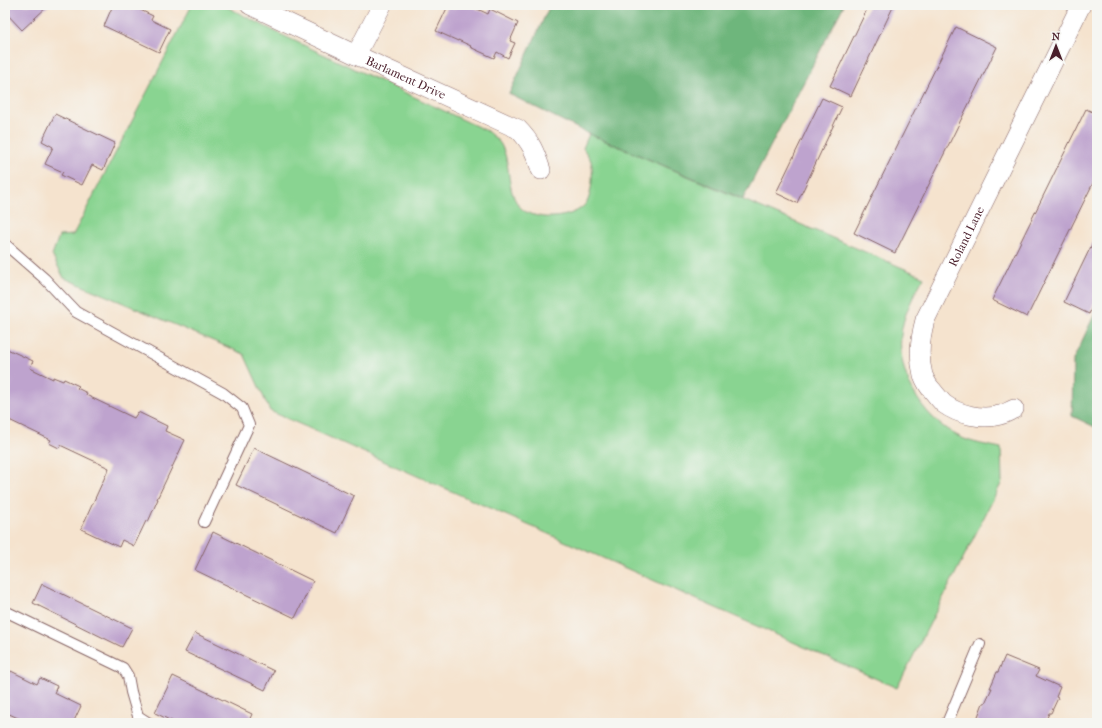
<svg xmlns="http://www.w3.org/2000/svg" width="1102" height="728" viewBox="0 0 1102 728" font-family="'IM FELL French Canon',serif">
  <rect width="100%" height="100%" fill="#f6f6f2"/>
  <filter id="ink" filterUnits="userSpaceOnUse"><feTurbulence type="fractalNoise" baseFrequency=".025" numOctaves="2"/><feDisplacementMap in="SourceGraphic" scale="8" xChannelSelector="R" yChannelSelector="G"/><feConvolveMatrix kernelMatrix="1 2 1 2 8 2 1 2 1" color-interpolation-filters="sRGB"/></filter>
  <filter id="wash" filterUnits="userSpaceOnUse"><feTurbulence type="fractalNoise" baseFrequency=".012" numOctaves="4" result="noise"/><feDisplacementMap in="SourceGraphic" scale="16" xChannelSelector="R" yChannelSelector="G"/><feGaussianBlur stdDeviation="0.9" result="paint"/><feColorMatrix in="noise" values="0 0 0 0 0 0 0 0 0 0 0 0 0 0 0 0 0 1.4 0 .05"/><feComposite in="paint" operator="in"/></filter>
  <g filter="url(#wash)">
    <rect width="100%" height="100%" fill="#f5e3ce"/>
    <!-- green -->
    <path fill="#89d491" stroke="#6a7a5e" d="M192,5H223L280,34L487,131C491,135 497,139 500,143C513,164 504,192 522,209C527,214 537,216 544,217C559,218 581,214 588,200C590,195 591,188 592,182C592,175 593,168 591,161C589,156 585,152 583,148L589,134L924,277C915,293 906,309 902,328C894,371 921,418 960,437C972,443 987,445 1001,448L1002,482L897,688L270,411L244,354L64,278L52,255L59,236L73,235Z"/>
    <!-- forest -->
    <path fill="#6eb67b" stroke="#5c6a53" d="M550,5H844L743,199L589,134L509,94Z
      M1097,309V428L1072,416L1073,360Z"/>
    <g id="blocks">
      <!-- building -->
      <path fill="#bea3ce" d="M10,5H49L22,30L5,12V10Z
        M113,5H122L133,10L134,7L153,16L151,20L170,29L159,52L104,26Z
        M456,5H469L488,14L490,9L518,23L510,41L515,43L508,58L497,52L494,58L470,47L471,46L458,40V41L436,31L448,6L454,9Z
        M869,5H894L851,96L830,86Z
        M956,27L997,47L895,253L854,233Z
        M822,98L842,107L797,203L776,193Z
        M1086,109L1097,114V175L1027,317L992,300Z
        M55,114L115,143L103,170L92,165L82,185L61,175L63,172L45,164L53,147L42,141Z
        M1097,234V297L1089,314L1064,302Z
        M5,348L33,361L30,368L53,379V377L63,381L64,379L79,386L77,388L87,393L86,395L134,418L138,412L167,426L165,431L185,440L157,499H158L148,522L146,521L134,546L122,540L119,547L81,529L109,468L60,445L59,448L49,443L51,440L5,418Z
        M254,448L354,496L337,533L236,485Z
        M213,532L313,581L295,618L195,570Z
        M42,584L132,628L122,647L33,603Z
        M195,633L274,671L265,690L185,652Z
        M1005,656L1039,670L1036,676L1060,687L1056,697L1058,698L1051,713H1049L1045,723H977L978,719H977L983,703H985L992,688H990L997,672H998Z
        M11,671L37,684L40,678L57,686L54,693L81,706L73,723H18L20,719L5,712V674L8,676Z
        M173,676L252,714L248,723H176L155,713Z"/>
    </g>
  </g>
  <g filter="url(#ink)">
    <use href="#blocks" fill-opacity="0" stroke="#866464" stroke-width="1"/>
    <g fill="none" stroke-linecap="round" stroke-linejoin="round">
      <defs>
        <path id="lane" d="M5,244L45,279L76,312L223,393L242,408L249,425L204,522
          M5,611L123,668L128,676L131,692L138,716L149,723
          M947,723L980,644"/>
        <g id="street">
          <path id="s1" d="M250,5L356,55L518,129C531,142 535,152 541,170"/>
          <path d="M356,55L382,5"/>
          <path id="s2" d="M1014,409C1009,411 1005,414 1000,415C982,420 959,415 944,404C940,400 936,395 932,390C928,386 925,380 923,375C918,356 920,338 925,320L1081,5"/>
        </g>
      </defs>
      <!-- lane casing -->
      <use href="#lane" stroke="#866464" stroke-width="12"/>
      <!-- street casing -->
      <use href="#street" stroke="#866464" stroke-width="20"/>
      <!-- lane -->
      <use href="#lane" stroke="#fff" stroke-width="10"/>
      <!-- street -->
      <use href="#street" stroke="#fff" stroke-width="19"/>
    </g>
  </g>
  <g text-anchor="middle" stroke-width="3.5" stroke-linejoin="round" paint-order="stroke">
    <!-- street labels -->
    <g font-size="12" fill="#4a1f2b" stroke="#f6f6f2">
      <text dy="4" stroke="none"><textPath href="#s1" startOffset="172">Barlament Drive</textPath></text>
      <text dy="4" stroke="none"><textPath href="#s2" startOffset="259">Roland Lane</textPath></text>
    </g>
  </g>
  <!-- margin -->
  <rect width="1102" height="728" fill="none" stroke="#f6f6f2" stroke-width="20"/>
  <!-- north arrow -->
  <g transform="translate(1056 46)" stroke="#f6f6f2" stroke-width="3" paint-order="stroke">
  <path d="M0-3L7 15L0 10L-7 15Z" fill="#4a1f2b"/>
  <text y="-6" font-size="11" font-weight="bold" text-anchor="middle" fill="#4a1f2b">N</text>
  </g>
</svg>
